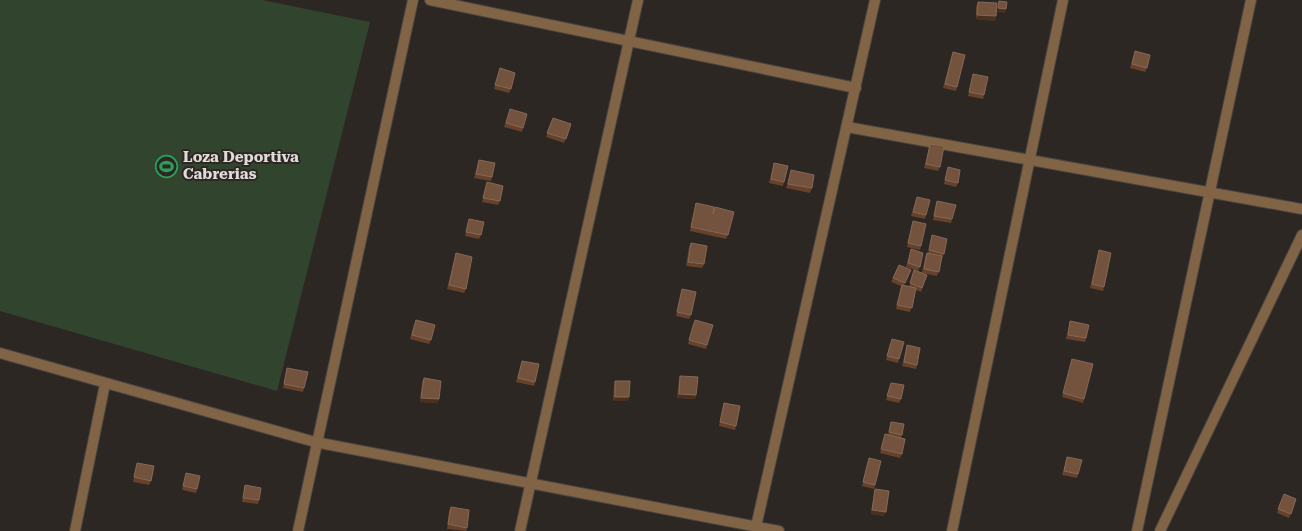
<svg xmlns="http://www.w3.org/2000/svg" width="1302" height="531" viewBox="0 0 1302 531" font-family="'Roboto Serif',serif">
  <rect width="100%" height="100%" fill="#2d2724"/>
  <!-- green -->
  <path fill="#31452e" d="M0,0H262L370,22L277,391L0,311Z"/>
  <g fill="none" stroke-linecap="round" stroke-linejoin="round">
    <defs>
      <path id="street" d="M430,0L856,88
        M847,127L1302,209
        M0,353L315,442L779,531
        M75,531L105,384
        M298,531L413,0
        M520,531L638,0
        M755,531L875,0
        M952,531L1063,0
        M1137,531L1251,0
        M1160,531L1302,235"/>
    </defs>
    <!-- street casing -->
    <use href="#street" stroke="#4a4441" stroke-width="12"/>
    <!-- street -->
    <use href="#street" stroke="#816346" stroke-width="10"/>
  </g>
  <!-- wall -->
  <path fill="#66422b" d="M978,2L996,16L995,21L976,19V7Z
    M1135,51L1147,68L1145,72L1130,68Z
    M953,52L957,87L956,91L943,88Z
    M500,68L511,89L509,93L494,89Z
    M973,74L984,95L983,99L968,96Z
    M510,109L523,128L522,132L504,127Z
    M553,118L571,124L564,143L546,137Z
    M930,144L940,167L938,171L924,168Z
    M479,160L492,177L491,181L474,178Z
    M774,163L784,182L783,186L769,183Z
    M948,167L958,183L956,187L944,184Z
    M791,170L812,188L810,193L786,188Z
    M487,182L500,201L498,205L482,202Z
    M917,197L926,215L925,219L911,216Z
    M937,201L952,219L951,223L933,220Z
    M696,203L714,212L728,235L726,239L690,231Z
    M469,219L481,235L479,239L465,236Z
    M913,221L921,246L920,250L907,247Z
    M932,235L944,254L942,258H941L937,276L922,273L925,257L927,253H928Z
    M691,243L704,264L702,268L686,266L689,247Z
    M911,249L920,267L918,271L906,267Z
    M1099,250L1104,287L1103,291L1090,288Z
    M456,253L466,289L464,293L447,289Z
    M911,270L904,285L909,287L914,270L927,275L921,292L916,290L910,312L896,309L901,286L891,282L893,278Z
    M682,289L691,315L689,319L676,316Z
    M1070,321L1086,338L1085,342L1066,339Z
    M414,324L431,340L429,344L410,339Z
    M693,324L707,345L706,349L688,344Z
    M890,343L899,359L898,363L886,360Z
    M907,345L917,365L916,369L902,366Z
    M1072,359L1084,399L1083,403L1062,397Z
    M522,361L535,382L534,386L516,382Z
    M287,368L304,388L303,392L283,388Z
    M680,376L696,395L695,399L677,398L679,380Z
    M424,378L439,399L437,403L420,402L422,382Z
    M615,381L628,401H613L614,385Z
    M891,383L901,399L899,403L886,400Z
    M724,403L736,426L735,430L719,426Z
    M891,422L902,435L901,438L902,454L900,458L880,453L885,434L888,435Z
    M1067,457L1078,474L1077,478L1062,475Z
    M869,458L875,485L874,489L862,486Z
    M137,463L151,481L149,485L133,482Z
    M186,473L197,489L196,493L182,490Z
    M245,485L259,500L258,504L242,502Z
    M875,489L884,516L871,514L874,493Z
    M1284,494L1296,499L1289,518L1277,513Z
    M451,507L467,528L466,531L447,529L449,511Z"/>
  <!-- shaded-wall -->
  <path fill="#4a3020" d="M998,8L1006,9L1005,13L997,12Z
    M977,15L996,16L995,21L976,19Z
    M679,394L696,395L695,399L677,398Z
    M615,397H629L628,401H613Z
    M421,398L439,399L437,403L420,402Z
    M872,510L886,512L884,516L871,514Z"/>
  <!-- building -->
  <path fill="#73523e" stroke="#856856" d="M999,1L1007,2L1006,9L998,8Z
    M978,2L997,3L996,16L977,15Z
    M1135,51L1150,55L1147,68L1132,64Z
    M953,52L965,55L957,87L945,84Z
    M500,68L515,73L511,89L495,85Z
    M973,74L988,77L984,95L969,92Z
    M510,109L527,114L523,128L506,123Z
    M553,118L571,124L566,139L547,133Z
    M930,144L944,146L940,167L926,164Z
    M479,160L495,163L492,177L476,174Z
    M774,163L788,166L784,182L771,179Z
    M948,167L960,170L958,183L945,180Z
    M791,170L814,175L812,188L788,184Z
    M487,182L503,186L500,201L483,198Z
    M917,197L930,200L926,215L913,212Z
    M937,201L956,205L952,219L934,216Z
    M696,203L714,207L713,214L715,207L734,212L728,235L691,227Z
    M469,219L484,222L481,235L466,232Z
    M913,221L926,224L921,246L908,243Z
    M932,235L947,239L944,254L929,250Z
    M691,243L707,246L704,264L688,262Z
    M911,249L923,253L920,267L908,263Z
    M1099,250L1111,253L1104,287L1092,284Z
    M456,253L472,257L466,289L449,285Z
    M927,253L942,256L939,272L924,269Z
    M899,265L911,270L905,283L893,278Z
    M914,270L927,275L922,288L910,283Z
    M902,285L916,288L912,308L897,305Z
    M682,289L696,292L691,315L677,312Z
    M416,320L435,325L431,340L412,335Z
    M695,320L713,325L707,345L689,340Z
    M1070,321L1089,325L1086,338L1068,335Z
    M892,339L904,342L899,359L887,356Z
    M907,345L920,348L917,365L904,362Z
    M1072,359L1093,364L1084,399L1063,393Z
    M522,361L539,364L535,382L518,378Z
    M287,368L308,372L304,388L284,384Z
    M680,376L698,377L696,395L679,394Z
    M424,378L441,381L439,399L421,398Z
    M615,381H630L629,397H615Z
    M891,383L904,385L901,399L887,396Z
    M724,403L740,406L736,426L720,422Z
    M891,422L904,424L902,435L889,432Z
    M885,434L905,439L902,454L881,449Z
    M1067,457L1082,460L1078,474L1064,471Z
    M869,458L881,461L875,485L863,482Z
    M137,463L154,466L151,481L134,477Z
    M186,473L200,476L197,489L183,486Z
    M245,485L261,488L259,500L243,498Z
    M875,489L889,491L886,512L872,510Z
    M1284,494L1296,499L1291,514L1278,509Z
    M451,507L469,510L467,528L448,524Z"/>
  <!-- icons -->
  <defs>
    <symbol id="stadium-ring" viewBox="-11 -11 22 22"><circle r="9.5" fill="#2d2724" stroke="#2e9e5b" stroke-width="1.5"/><path d="M0-5a6.5 5 0 1 0 0 10a6.5 5 0 1 0 0-10ZM-3.5-1.8h7v3.6h-7Z" fill="#2e9e5b"/></symbol>
  </defs>
  <g fill-rule="evenodd">
    <use href="#stadium-ring" x="154" y="154" width="25" height="25"/>
  </g>
  <g text-anchor="middle" stroke-width="4" stroke-linejoin="round" paint-order="stroke">
    <!-- poi labels -->
    <g font-size="15" font-weight="bold" fill="#e1dcda" stroke="#2d2724" text-anchor="start">
      <text x="183" y="162">Loza Deportiva<tspan x="183" dy="17">Cabrerias</tspan></text>
    </g>
  </g>
</svg>
